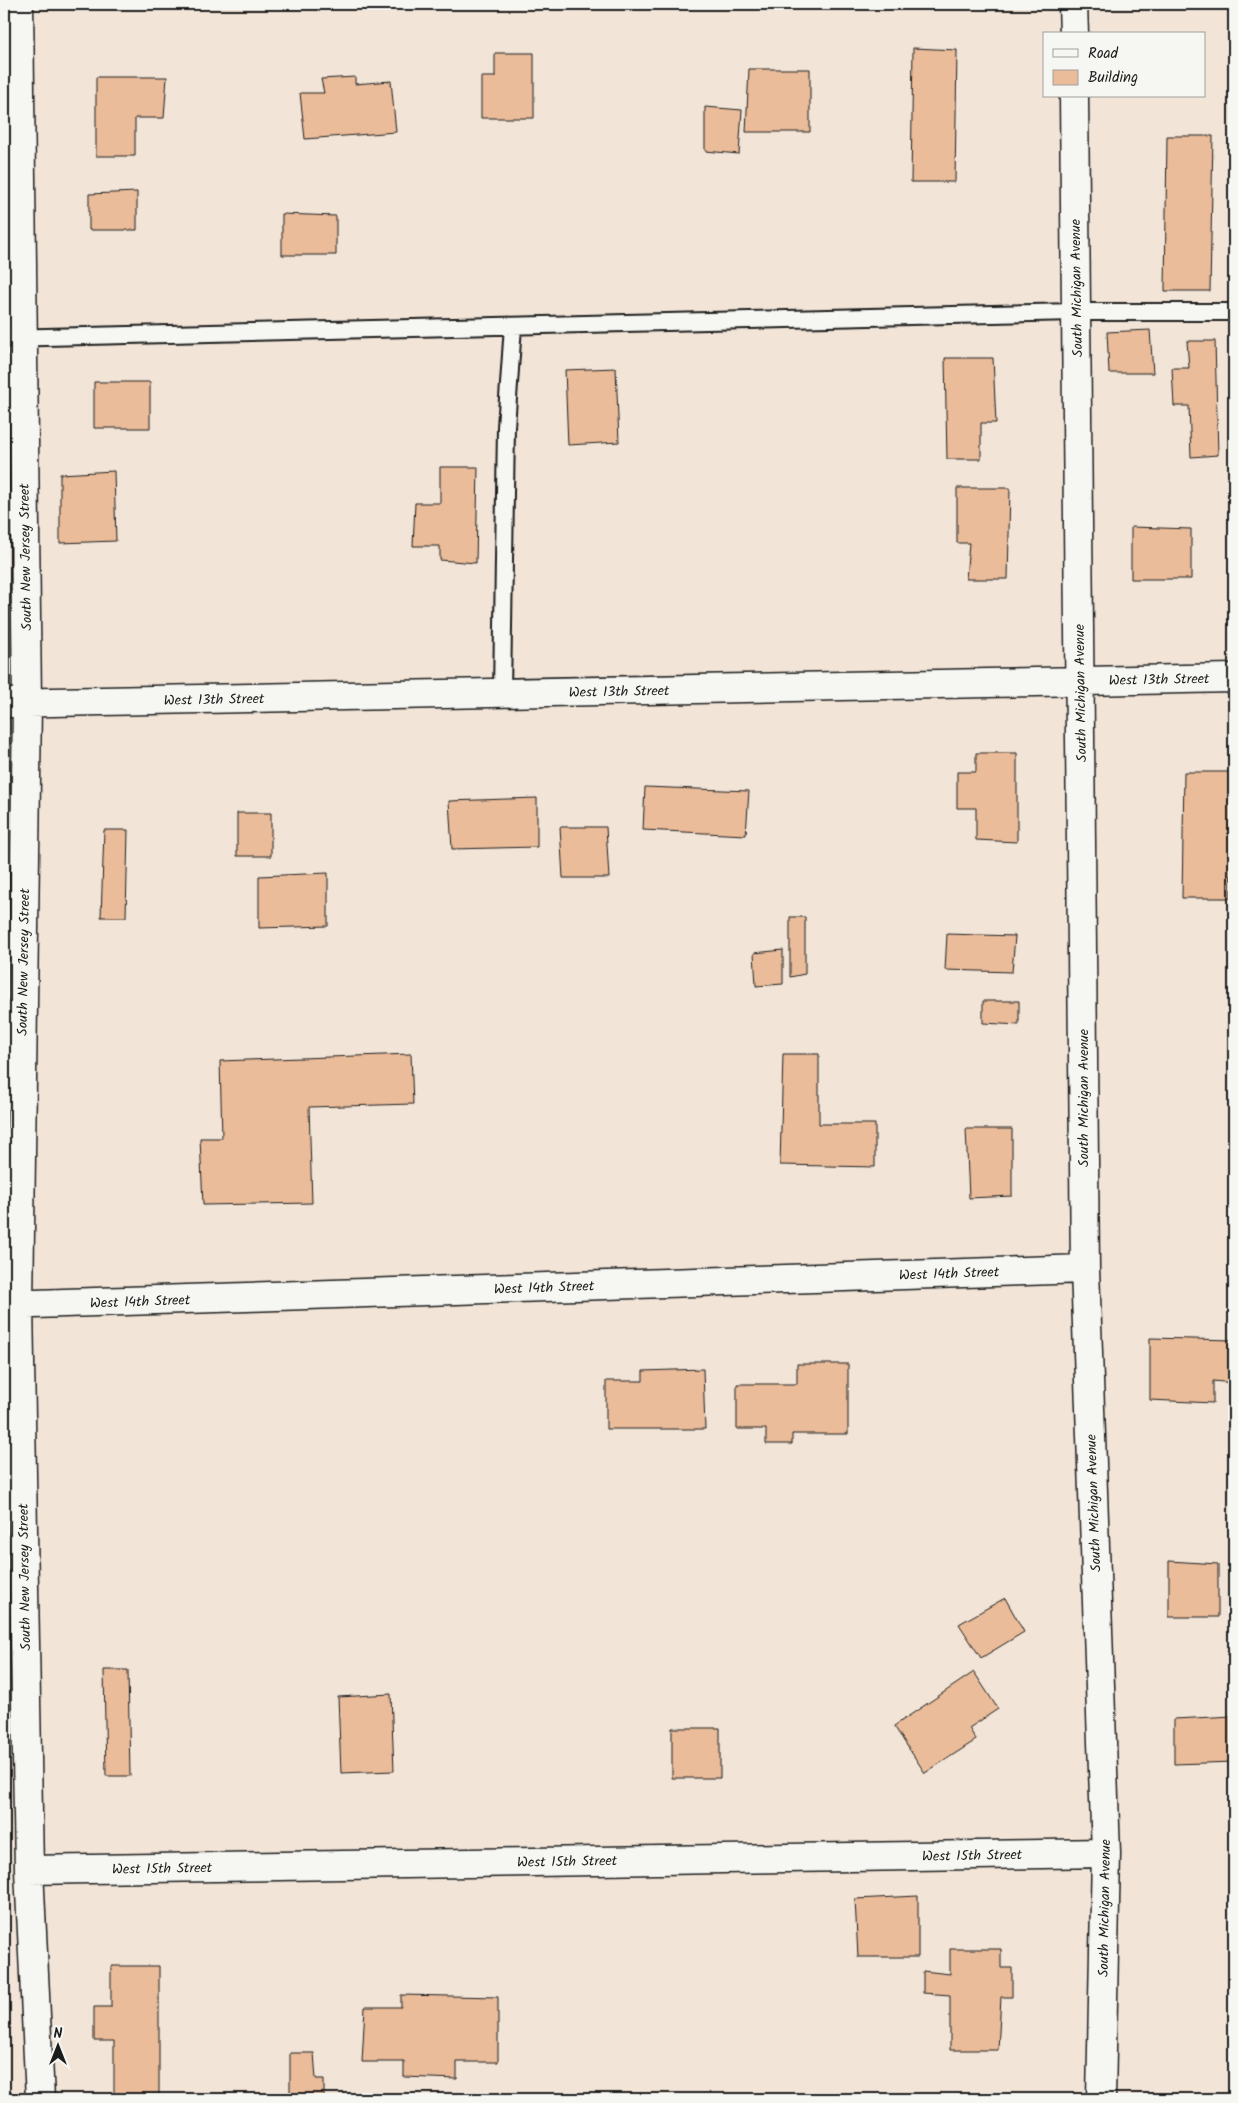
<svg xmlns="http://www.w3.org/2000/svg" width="1238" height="2103" viewBox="0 0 1238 2103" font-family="Kalam,sans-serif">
  <rect width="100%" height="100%" fill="#f2e5d8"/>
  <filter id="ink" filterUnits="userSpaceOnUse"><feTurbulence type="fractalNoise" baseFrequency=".02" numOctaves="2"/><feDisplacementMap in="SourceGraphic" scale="10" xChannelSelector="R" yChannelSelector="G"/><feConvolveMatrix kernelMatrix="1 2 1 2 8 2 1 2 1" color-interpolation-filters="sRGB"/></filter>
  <g filter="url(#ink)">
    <!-- building -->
    <path fill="#eabc9a" stroke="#1c1c1c" d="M913,48L957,50L955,182H911Z
      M495,53H534V118H481V77H495Z
      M749,69H810V132H746Z
      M96,77H167L164,118H135V156H96Z
      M355,77V84L391,81L396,132L305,139L300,93H324L321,79Z
      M705,107L742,110L739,154L705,151Z
      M1167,136H1213L1210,291H1165Z
      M137,192V230H89V194Z
      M282,214L336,216V255H282Z
      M1150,330L1153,373H1109L1107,332Z
      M1187,341H1215L1218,455L1191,457L1189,406H1174L1172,368H1189Z
      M945,358H993L996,423H981V459H947Z
      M616,368L619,442L568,445L565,370Z
      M94,382H150V428H94Z
      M440,467H478L476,563L440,560V546H413L415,503H440Z
      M114,471L116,541L60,543V474Z
      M957,488H1010L1008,579H966L969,543H957Z
      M1131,527L1191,529V579H1131Z
      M976,753H1017V842L976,840V808H957V772H976Z
      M1184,772H1233L1230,898H1182Z
      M645,787L749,791L746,835L643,830Z
      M537,798V847L452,849L449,801Z
      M237,813H271V856H237Z
      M560,827H606L609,878H563Z
      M104,830H128L126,917H101Z
      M328,873V926L259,928V876Z
      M790,917H805V974L790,977Z
      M947,934L1015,936L1012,972L945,970Z
      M783,950V984L756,986L754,953Z
      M983,1001H1019V1025L983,1023Z
      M411,1054L413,1104L309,1107L312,1203L203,1205L200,1138H222L220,1061Z
      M783,1054H819V1124H875V1167L780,1165Z
      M966,1129H1012V1196L969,1198Z
      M1150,1338L1234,1340V1383L1213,1381V1403L1150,1400Z
      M797,1364H848V1434H792V1444H766V1429H737V1384H797Z
      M703,1369L705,1429H606V1381H643V1371Z
      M1169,1561L1218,1564V1617H1169Z
      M1005,1598L1024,1632L981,1658L959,1624Z
      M104,1670H128L130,1776H106Z
      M974,1672L998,1709L969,1728L976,1740L925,1773L894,1726Z
      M391,1694L394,1771L341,1773L338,1697Z
      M1234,1716V1762L1174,1764V1719Z
      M672,1728H720V1778H672Z
      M918,1896V1957H858L855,1899Z
      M950,1949H1001V1968H1012V1997H1001L998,2050H950V1995L923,1993V1971L950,1974Z
      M111,1966H159V2099H114V2041H94V2007H111Z
      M401,1995L498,1997V2062H457V2079L404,2077V2062H362L365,2007H401Z
      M290,2053H314L316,2079H324V2099H290Z"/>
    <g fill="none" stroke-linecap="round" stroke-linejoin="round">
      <defs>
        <path id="service" d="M4,338L1076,312H1234
          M502,693L506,427L513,326"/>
        <path id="minor" d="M19,4L27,703L19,1305L29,1870L40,2099
          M1073,4L1074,34
          M1074,96L1085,1269L1106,1853L1101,2099
          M4,703L1234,678
          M4,1305L1085,1269
          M29,1870L1106,1853"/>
      </defs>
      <!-- service casing -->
      <use href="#service" stroke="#1c1c1c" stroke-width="20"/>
      <!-- minor casing -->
      <use href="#minor" stroke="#1c1c1c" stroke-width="31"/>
      <!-- service -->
      <use href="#service" stroke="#f6f6f2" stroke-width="16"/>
      <!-- minor -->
      <use href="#minor" stroke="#f6f6f2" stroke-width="28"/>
    </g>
  </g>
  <g text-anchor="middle" stroke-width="5" stroke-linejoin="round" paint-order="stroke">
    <!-- street labels -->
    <g font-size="14" fill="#1c1c1c" stroke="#f6f6f2">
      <text transform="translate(1076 288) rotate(-91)" y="5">South Michigan Avenue</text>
      <text transform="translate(25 557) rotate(-91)" y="5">South New Jersey Street</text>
      <text transform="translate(1159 679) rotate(-1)" y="5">West 13th Street</text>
      <text transform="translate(619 691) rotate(-1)" y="5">West 13th Street</text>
      <text transform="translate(1080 693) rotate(-91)" y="5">South Michigan Avenue</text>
      <text transform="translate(214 699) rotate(-1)" y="5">West 13th Street</text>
      <text transform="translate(23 962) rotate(-89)" y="5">South New Jersey Street</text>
      <text transform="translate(1083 1098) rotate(-90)" y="5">South Michigan Avenue</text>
      <text transform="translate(949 1273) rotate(-2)" y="5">West 14th Street</text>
      <text transform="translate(544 1287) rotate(-2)" y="5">West 14th Street</text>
      <text transform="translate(140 1301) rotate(-2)" y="5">West 14th Street</text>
      <text transform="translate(1093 1503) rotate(-92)" y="5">South Michigan Avenue</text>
      <text transform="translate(24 1577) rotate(-91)" y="5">South New Jersey Street</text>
      <text transform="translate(972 1855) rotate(-1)" y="5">West 15th Street</text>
      <text transform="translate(567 1861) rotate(-1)" y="5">West 15th Street</text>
      <text transform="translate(162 1868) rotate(-1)" y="5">West 15th Street</text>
      <text transform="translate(1104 1908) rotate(-89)" y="5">South Michigan Avenue</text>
    </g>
  </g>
  <!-- margin -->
  <rect width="1238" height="2103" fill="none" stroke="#f6f6f2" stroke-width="20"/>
  <rect x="10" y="10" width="1218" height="2083" fill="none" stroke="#1c1c1c" stroke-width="2" filter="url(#ink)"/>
  <!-- legend -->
  <rect x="1043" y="32" width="162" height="65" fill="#f6f6f2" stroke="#9f9f9c"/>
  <rect x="1053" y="49" width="25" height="8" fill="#f6f6f2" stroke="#9f9f9c"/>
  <text x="1088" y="58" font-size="15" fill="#1c1c1c">Road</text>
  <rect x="1053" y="70" width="25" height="15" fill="#eabc9a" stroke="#9f9f9c"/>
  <text x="1088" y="82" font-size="15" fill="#1c1c1c">Building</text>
  <!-- north arrow -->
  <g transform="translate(58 2046)" stroke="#f6f6f2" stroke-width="4" paint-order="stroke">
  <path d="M0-4L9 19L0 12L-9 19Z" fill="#1c1c1c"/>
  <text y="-8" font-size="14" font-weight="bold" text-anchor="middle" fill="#1c1c1c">N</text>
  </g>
</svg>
